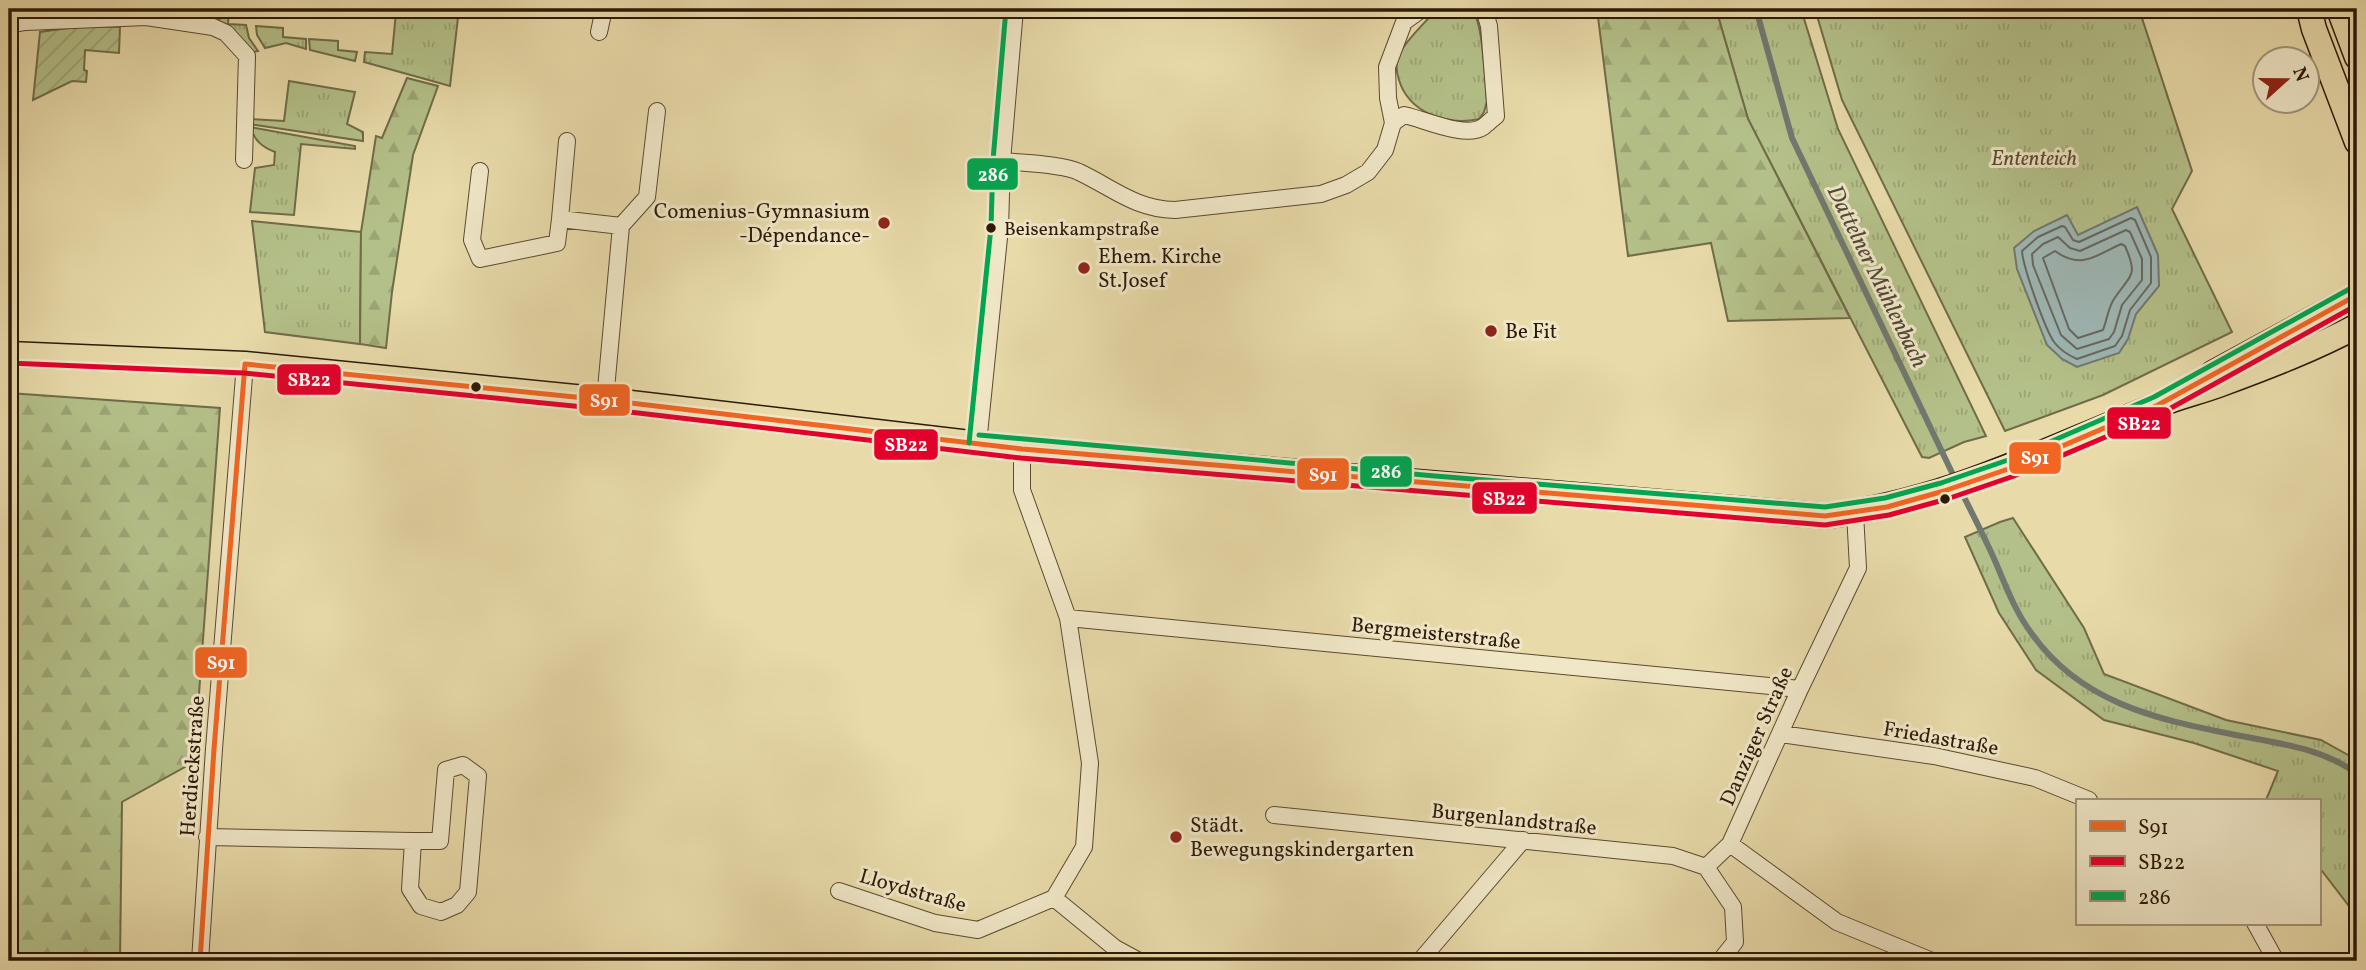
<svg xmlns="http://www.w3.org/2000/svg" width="2366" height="970" viewBox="0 0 2366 970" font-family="Vollkorn,serif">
  <defs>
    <pattern id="grass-tufts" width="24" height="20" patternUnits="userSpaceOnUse" patternTransform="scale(1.75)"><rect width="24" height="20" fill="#b4c089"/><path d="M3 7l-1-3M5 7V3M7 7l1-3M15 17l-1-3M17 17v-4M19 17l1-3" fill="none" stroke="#9ba475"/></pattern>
    <pattern id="forest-firs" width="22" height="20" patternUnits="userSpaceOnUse" patternTransform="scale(1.75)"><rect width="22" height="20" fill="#b4c089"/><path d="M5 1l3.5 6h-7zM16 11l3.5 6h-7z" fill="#9ba475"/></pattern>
    <pattern id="garden-furrows" width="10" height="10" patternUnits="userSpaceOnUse" patternTransform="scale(1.75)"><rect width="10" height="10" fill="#b4c089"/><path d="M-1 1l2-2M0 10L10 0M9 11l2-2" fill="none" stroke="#9ba475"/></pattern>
  </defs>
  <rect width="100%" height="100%" fill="#e8daa9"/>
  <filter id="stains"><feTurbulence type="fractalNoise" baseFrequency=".00286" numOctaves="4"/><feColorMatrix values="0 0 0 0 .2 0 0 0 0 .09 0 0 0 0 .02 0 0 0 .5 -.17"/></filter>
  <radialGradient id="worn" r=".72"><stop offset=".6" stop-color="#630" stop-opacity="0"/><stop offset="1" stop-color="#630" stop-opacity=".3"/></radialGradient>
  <!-- grass -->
  <path fill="url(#grass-tufts)" stroke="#706c48" stroke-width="2" d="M220,9H229L228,24L246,25L249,38L258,51L253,52C243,39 235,30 219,25Z
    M356,9H459L450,86L364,62L365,52L392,54L396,12Z
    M1440,9C1449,9 1466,5 1473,12C1483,22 1485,84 1487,101L1484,112L1479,119C1447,126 1409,113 1399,80C1396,71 1395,62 1400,53C1407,39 1425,23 1435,11Z
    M1716,9H1801L1838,129L1986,436L1964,442L1929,458L1922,457L1748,119Z
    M1815,9H2139L2192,171L2172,209L2232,332L2103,395L2005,431L1842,100Z
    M256,26L283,28V37L306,39V49L286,43L265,48L257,35Z
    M309,39L338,41V50L357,52L355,61L310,50Z
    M289,81L355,92L347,124L363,132V141L249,124L250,119L284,121Z
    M250,127L355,146V149L301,144L294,215L250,212L255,168L274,165L275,152C262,147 255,141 250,127Z
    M252,221L361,232L360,344L265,332Z
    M2013,518L2084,628L2104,674L2226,720L2321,740L2357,760V920L2355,914L2319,867V800H2266L2278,771L2194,743L2104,720L2036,670L1999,613L1965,537L2000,522Z"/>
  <!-- forest -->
  <path fill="url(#forest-firs)" stroke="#706c48" stroke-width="2" d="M1597,9H1716L1748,119L1850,318L1728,321L1711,243L1628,256Z
    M407,78L438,86L413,155L392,292L386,348L360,344L361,232L376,136L382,138Z
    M9,393L220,408L194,762L122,802L120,961H9Z"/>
  <!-- garden -->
  <path fill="url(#garden-furrows)" stroke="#706c48" stroke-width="2" d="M82,26L120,27L119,53L85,50L84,70L87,71L86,82L72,81L33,100L40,32Z"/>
  <!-- water -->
  <path fill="#9eb7b5" stroke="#71786f" stroke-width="2" d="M2137,207L2158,255L2159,286L2136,314L2128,339L2119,353L2077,367L2062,359L2047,345L2017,269L2014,248L2034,231L2067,215L2078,235Z"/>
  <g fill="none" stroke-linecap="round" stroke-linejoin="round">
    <!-- shore -->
    <path stroke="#66685e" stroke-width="2" d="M2131,218L2135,220L2151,257V283L2130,310L2122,336L2115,346L2077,359C2068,355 2060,350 2054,342C2045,329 2023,267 2022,251L2038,237L2062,226L2065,227L2073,240L2079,242Z
      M2126,230L2130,232L2142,259V280L2122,305L2114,332L2109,339L2077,349L2061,335L2033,265L2032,254L2043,244L2058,237L2070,248L2080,251Z
      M2121,244L2125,246C2139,278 2130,274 2114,299C2108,308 2107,320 2103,330L2078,338L2069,329L2043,258L2055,251C2081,270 2095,256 2121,244Z"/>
    <!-- stream -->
    <path stroke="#71786f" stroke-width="6" d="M1756,9L1792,138L1956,481
      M1961,491C1973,515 1985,538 1996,563C2006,587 2016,613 2032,634C2080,702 2155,719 2231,734C2274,743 2322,747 2357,774"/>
    <defs>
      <path id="street" d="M9,25L25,22L146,17L193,24L213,27L226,33L247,56L244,160
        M599,32L604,9
        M1393,123L1404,115C1424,119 1465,139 1483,127C1487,124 1492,119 1496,116L1489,26L1484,9
        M567,141L560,219L621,226
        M1002,161C1021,163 1063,164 1079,172C1113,188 1135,209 1175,210L1321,194L1346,185L1368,172L1385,150L1393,123L1388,98L1387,67L1404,22L1422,9
        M480,171L472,240L480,259L557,243L560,219
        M605,400L621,226L647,197L657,111
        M978,444L1000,228L1002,161L1015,9
        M1022,449V490L1068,618L1090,763L1084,847L1054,898L1115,948L1139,961
        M1068,618L1800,689
        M1781,734L1934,756L2035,778L2089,800
        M1274,815L1673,856L1706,867
        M207,837L413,841L410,889L421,906L441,912L457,905L468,892L478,776L463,765L446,770L440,841H413
        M1730,844L1837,922L1932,961
        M839,891L935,923L978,930L1054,898
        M2255,923L2276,961
        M200,961L214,749L245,364
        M1420,961L1523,840
        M1720,961L1735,942L1733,907L1706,867L1730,844L1800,689L1858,568L1855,513"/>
      <path id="primary" d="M2309,9L2314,29L2357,142
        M2339,9L2357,57
        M9,354L245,364L605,400L1022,449L1825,516C1945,503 2046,449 2156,406C2177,397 2200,392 2221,384C2267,367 2314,349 2357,326
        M2213,373L2357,295"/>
    </defs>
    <!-- street casing -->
    <use href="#street" stroke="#5c492f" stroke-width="18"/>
    <!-- primary casing -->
    <use href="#primary" stroke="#2d1906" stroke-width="27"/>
    <!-- street -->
    <use href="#street" stroke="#f0e7c7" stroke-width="16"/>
    <!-- primary -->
    <use href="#primary" stroke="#e8daa9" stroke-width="24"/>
    <defs>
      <path id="bus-1" d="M245,364L605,400L1022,449L1825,516L1887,507L1944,491L2011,468L2158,405L2357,295
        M200,961L214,749L245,364"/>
      <path id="bus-2" d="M9,363L244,373L604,409L1021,458L1825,525L1889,515L1947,499L2014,476L2162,413L2357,305"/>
      <path id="bus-3" d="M979,435L1435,476L1825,507L1885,498L1941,483L2008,460L2154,397L2353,287
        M969,443L991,227L993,160L1006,9"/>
    </defs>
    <!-- bus-1 casing -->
    <use href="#bus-1" stroke="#f0e7c7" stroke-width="10"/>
    <!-- bus-2 casing -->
    <use href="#bus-2" stroke="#f0e7c7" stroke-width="10"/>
    <!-- bus-3 casing -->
    <use href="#bus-3" stroke="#f0e7c7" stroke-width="10"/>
    <!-- bus-1 -->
    <use href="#bus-1" stroke="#f26522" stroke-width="5"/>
    <!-- bus-2 -->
    <use href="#bus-2" stroke="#e4002b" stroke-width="5"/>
    <!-- bus-3 -->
    <use href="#bus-3" stroke="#00a651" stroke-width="5"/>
  </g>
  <!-- markers -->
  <g fill="#8f2418" stroke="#f0e7c7" stroke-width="2.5">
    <circle cx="884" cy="223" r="7"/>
    <circle cx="1084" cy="268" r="7"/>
    <circle cx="1491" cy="331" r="7"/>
    <circle cx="1176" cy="837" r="7"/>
  </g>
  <g fill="#2d1906" stroke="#f0e7c7" stroke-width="2.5">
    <circle cx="991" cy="228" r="6"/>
    <circle cx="476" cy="387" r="6"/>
    <circle cx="1945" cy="499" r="6"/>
  </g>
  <g text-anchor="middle" stroke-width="6" stroke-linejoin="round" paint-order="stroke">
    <!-- bus labels -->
    <g font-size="19" fill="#2d1906" stroke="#f0e7c7" text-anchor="start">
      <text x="1004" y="235">Beisenkampstraße</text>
    </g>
    <!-- park labels -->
    <g font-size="21" font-style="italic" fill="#564b2d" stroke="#f0e7c7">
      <text x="2034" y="165">Ententeich</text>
    </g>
    <!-- poi labels -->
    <g font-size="21" fill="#2d1906" stroke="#f0e7c7" text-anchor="start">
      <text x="870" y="218" text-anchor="end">Comenius-Gymnasium<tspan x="870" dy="24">-Dépendance-</tspan></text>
      <text x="1098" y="263">Ehem. Kirche<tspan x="1098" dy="24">St.Josef</tspan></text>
      <text x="1505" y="338">Be Fit</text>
      <text x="1190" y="832">Städt.<tspan x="1190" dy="24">Bewegungskindergarten</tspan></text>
    </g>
    <!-- street labels -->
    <g font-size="21" fill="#2d1906" stroke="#f0e7c7">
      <text transform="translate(1436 633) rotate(6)" y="7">Bergmeisterstraße</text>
      <text transform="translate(1756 736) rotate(-66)" y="7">Danziger Straße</text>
      <text transform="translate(1941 738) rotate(10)" y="7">Friedastraße</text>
      <text transform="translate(192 766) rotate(-86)" y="7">Herdieckstraße</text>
      <text transform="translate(1514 819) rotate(6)" y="7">Burgenlandstraße</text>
      <text transform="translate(913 890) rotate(16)" y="7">Lloydstraße</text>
    </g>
    <!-- water labels -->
    <g font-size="23" font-style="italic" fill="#4f483b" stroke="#f0e7c7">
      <text transform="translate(1878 276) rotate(64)" y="8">Dattelner Mühlenbach</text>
    </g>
  </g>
  <g stroke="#f0e7c7" stroke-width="2.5">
    <rect x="966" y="157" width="53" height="34" rx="7" fill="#00a651"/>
    <rect x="276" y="363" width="66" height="33" rx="7" fill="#e4002b"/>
    <rect x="578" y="383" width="53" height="34" rx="7" fill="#f26522"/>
    <rect x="2106" y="406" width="66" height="34" rx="7" fill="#e4002b"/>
    <rect x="873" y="428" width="66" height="33" rx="7" fill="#e4002b"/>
    <rect x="2008" y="441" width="54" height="34" rx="7" fill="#f26522"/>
    <rect x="1359" y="455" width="54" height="33" rx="7" fill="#00a651"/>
    <rect x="1296" y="457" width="54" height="34" rx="7" fill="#f26522"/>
    <rect x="1471" y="481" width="67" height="34" rx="7" fill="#e4002b"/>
    <rect x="194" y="646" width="54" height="33" rx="7" fill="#f26522"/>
  </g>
  <g font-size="19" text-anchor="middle" font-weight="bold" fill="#fff">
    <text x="993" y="181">286</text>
    <text x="309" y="386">SB22</text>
    <text x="604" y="407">S91</text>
    <text x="2139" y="430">SB22</text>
    <text x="906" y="451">SB22</text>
    <text x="2035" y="464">S91</text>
    <text x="1386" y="478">286</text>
    <text x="1323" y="481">S91</text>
    <text x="1504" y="505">SB22</text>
    <text x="221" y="669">S91</text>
  </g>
  <!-- margin -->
  <rect width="2366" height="970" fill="none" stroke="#e8daa9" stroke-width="35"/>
  <rect x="10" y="10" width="2345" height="949" fill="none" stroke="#2d1906" stroke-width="3.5"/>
  <rect x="18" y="18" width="2331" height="935" fill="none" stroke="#2d1906" stroke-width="2"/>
  <!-- legend -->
  <rect x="2076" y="799" width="245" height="126" fill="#f0e7c7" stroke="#a2957a" stroke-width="2"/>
  <rect x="2090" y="821" width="35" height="10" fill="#f26522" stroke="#a2957a" stroke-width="2"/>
  <text x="2138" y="834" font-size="21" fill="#2d1906">S91</text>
  <rect x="2090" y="856" width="35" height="10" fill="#e4002b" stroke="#a2957a" stroke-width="2"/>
  <text x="2138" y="869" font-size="21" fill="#2d1906">SB22</text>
  <rect x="2090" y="891" width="35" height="10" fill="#00a651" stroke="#a2957a" stroke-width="2"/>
  <text x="2138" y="904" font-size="21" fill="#2d1906">286</text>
  <!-- north arrow -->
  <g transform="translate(2286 80) rotate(69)"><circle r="33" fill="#f0e7c7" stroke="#a2957a" stroke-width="2"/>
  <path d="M0-5L12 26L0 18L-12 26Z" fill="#8f2418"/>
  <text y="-10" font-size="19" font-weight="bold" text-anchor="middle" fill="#2d1906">N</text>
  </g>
  <rect width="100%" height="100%" filter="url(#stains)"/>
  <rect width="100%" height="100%" fill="url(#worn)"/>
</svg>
